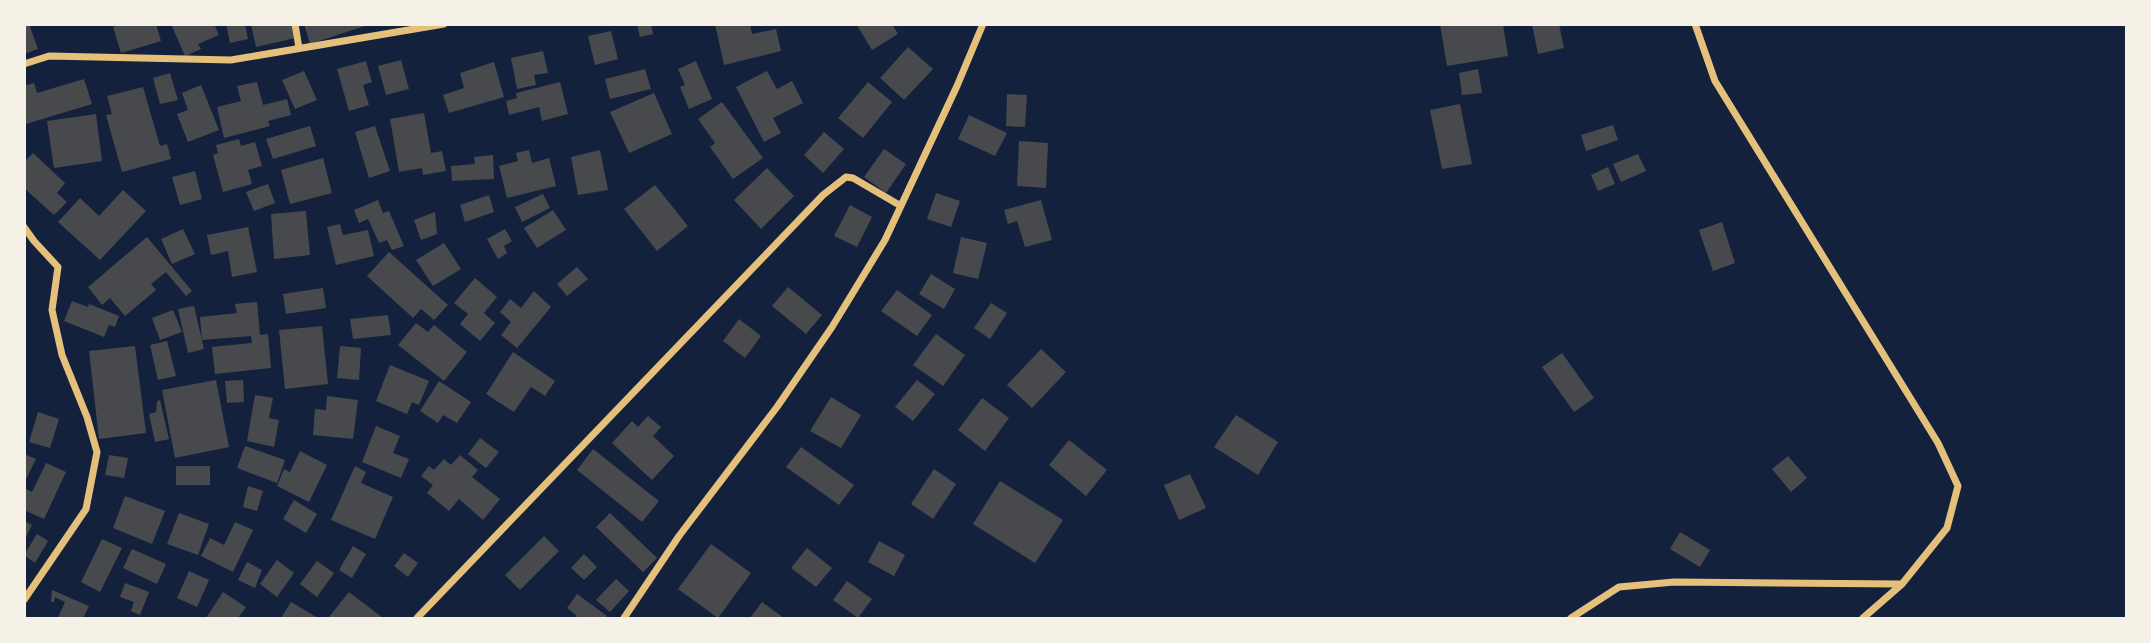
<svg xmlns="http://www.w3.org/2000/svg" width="2151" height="643" viewBox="0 0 2151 643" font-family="'Sofia Sans Condensed',sans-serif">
  <rect width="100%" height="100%" fill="#14213d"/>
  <!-- building -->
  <path fill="#48494c" d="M24,24H29L38,49L24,54Z
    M122,24H156L161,41L121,53L113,27Z
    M171,24H214L219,35L198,44L201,49L185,56Z
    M226,24H245L248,39L230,43Z
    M251,24H292L295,38L256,47Z
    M304,24H368V25L310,44Z
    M637,24H651L653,34L640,37Z
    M715,24H750L752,34L776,29L781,51L724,65Z
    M856,24H892L898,34L872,50Z
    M1440,24H1503L1508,56L1447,66Z
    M1532,24H1559L1564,48L1538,54Z
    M611,31L618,59L595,65L588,36Z
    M908,47L933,69L904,100L880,78Z
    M543,51L548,73L534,75L536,85L517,89L511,58Z
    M401,60L409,89L386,95L378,66Z
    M366,61L372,82L363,85L369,105L349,111L337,69Z
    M696,61L712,99L689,109L680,87L685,85L678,69Z
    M494,62L504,97L449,113L443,95L464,88L460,73Z
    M645,69L651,89L610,99L605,79Z
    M1478,69L1482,93L1462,95L1459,73Z
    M304,71L317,100L295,109L282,80Z
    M767,71L777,89L792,81L803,103L773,118L781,133L764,142L736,87Z
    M170,73L178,100L160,104L153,78Z
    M84,79L92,104L26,124L24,86L34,83L37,93Z
    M257,82L263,105L287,99L291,115L268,121L270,126L224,138L217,107L241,101L237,86Z
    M560,82L568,114L542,121L539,107L509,115L506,101L517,98L516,93Z
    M868,82L892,102L863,138L838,118Z
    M201,85L219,130L188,142L177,114L188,110L182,93Z
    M143,87L160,146L167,144L171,159L122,172L106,115L112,114L107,96Z
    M654,93L672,134L629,153L610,112Z
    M1007,94L1027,95L1025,127L1006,126Z
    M722,102L763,158L733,179L710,147L715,143L698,119Z
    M1460,104L1472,164L1442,169L1430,110Z
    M424,113L431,153L442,151L446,171L423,175L422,168L399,172L390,119Z
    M96,114L102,161L54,168L47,121Z
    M969,115L1007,133L995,156L958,139Z
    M1613,125L1618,140L1586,151L1581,135Z
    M310,126L316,146L273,159L266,139Z
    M375,126L390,171L369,178L355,132Z
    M824,132L844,149L823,173L804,155Z
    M239,139L241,146L255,142L262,166L248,170L252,184L223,192L213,155L218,153L216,145Z
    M1019,141L1048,143L1046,188L1017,186Z
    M884,149L906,164L886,193L864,177Z
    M529,150L532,163L549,158L556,186L507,198L499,166L518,161L516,153Z
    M600,150L608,190L578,195L571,157Z
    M33,153L65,183L57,193L67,202L54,215L24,188V162Z
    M1638,154L1646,171L1621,182L1613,164Z
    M493,155L494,179L452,181L451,166L475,164L474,157Z
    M323,158L332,193L290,204L281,170Z
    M1608,167L1615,184L1598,191L1591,175Z
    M767,168L794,196L761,229L734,200Z
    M195,171L202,199L180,205L172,177Z
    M268,184L275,203L254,211L246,192Z
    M655,185L688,226L657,251L624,209Z
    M123,190L146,211L100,260L58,222L80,198L99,216Z
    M936,193L960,201L951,227L927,219Z
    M543,194L550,208L522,222L515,207Z
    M489,195L494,212L465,222L460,205Z
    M378,200L383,213L389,211L404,246L392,250L387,240L379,243L368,219L359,223L354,210Z
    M1041,200L1052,240L1025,247L1017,221L1008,224L1004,210Z
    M850,205L872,217L857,247L834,236Z
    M553,210L566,230L537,248L524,228Z
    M306,211L310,255L274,259L271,214Z
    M435,212L437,234L421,240L414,220Z
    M1722,222L1735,263L1713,271L1699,230Z
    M340,224L343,235L368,230L374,256L336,265L327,227Z
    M248,227L257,272L232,277L228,251L211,255L207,235Z
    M183,229L195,254L172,264L161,239Z
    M505,229L512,241L504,246L507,253L498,259L487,239Z
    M147,237L192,291L186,296L166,272L151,284L156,290L125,316L110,298L102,305L88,287Z
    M961,237L987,243L978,279L953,273Z
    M444,243L461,269L433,286L416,260Z
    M389,252L448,305L434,320L421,309L413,318L367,276Z
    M577,267L588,279L567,296L557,284Z
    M931,274L955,289L944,309L919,294Z
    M475,278L497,297L484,313L495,323L480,341L460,324L468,314L454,303Z
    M788,287L822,315L806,334L772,306Z
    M323,288L326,308L286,314L283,294Z
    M897,290L932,315L917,336L881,311Z
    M534,291L551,307L517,348L501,335L511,322L500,312L510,299L521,308Z
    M72,301L88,307L89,304L119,316L115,327L109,325L104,337L64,321Z
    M257,302L260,335L268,334L271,368L215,374L212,347L252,343L251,336L202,340L200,317L237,313L235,304Z
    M991,303L1007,313L990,339L974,328Z
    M194,306L204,349L188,353L178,309Z
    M173,310L182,332L160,340L152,318Z
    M388,315L391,335L353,339L350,319Z
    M739,319L761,336L745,358L723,341Z
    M416,323L428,332L434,325L467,352L444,381L398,345Z
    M322,326L328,384L285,389L279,330Z
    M936,334L965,355L943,386L913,365Z
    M167,341L176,376L158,380L150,345Z
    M135,346L146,433L99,439L89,351Z
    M340,346L361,348L359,380L337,378Z
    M1041,349L1066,372L1032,408L1007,385Z
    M513,352L555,381L545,396L531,387L514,412L486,394Z
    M1562,353L1594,398L1574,412L1542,367Z
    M390,365L429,381L419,405L412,402L407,414L376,401Z
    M216,380L229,447L175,458L162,390Z
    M243,380L244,402L227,403L225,381Z
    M917,380L935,394L913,421L895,407Z
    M439,381L471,402L457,423L443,415L438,423L420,411Z
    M255,395L273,398L269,418L279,420L274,447L247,441Z
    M327,396L358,400L353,439L313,435L315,409L326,410Z
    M831,397L861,415L841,448L810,431Z
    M982,398L1009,418L985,451L958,430Z
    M160,400L169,439L155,442L149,414L156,412L157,401Z
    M38,412L59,419L50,448L29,442Z
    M1236,415L1278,442L1258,475L1214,447Z
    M648,416L661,427L653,436L674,456L652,480L612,443L632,421L638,427Z
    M376,426L400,436L393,453L409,459L401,478L362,462Z
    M480,438L499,452L486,468L468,454Z
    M1069,440L1107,470L1086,496L1049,465Z
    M245,446L285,460L277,483L237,468Z
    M801,447L854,485L839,505L786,467Z
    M593,449L659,501L642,522L577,470Z
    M300,451L327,465L309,502L277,486L284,469L290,472Z
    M24,454L36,459L24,483Z
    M109,455L128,458L124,478L105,475Z
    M460,455L478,470L472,477L500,499L483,520L459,499L449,511L427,493L433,485L421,476L429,466L434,470L444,459L451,465Z
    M1788,456L1807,478L1791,492L1772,469Z
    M46,463L66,472L44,519L24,510V488L32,492Z
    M176,466H210V485H176Z
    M355,466L366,472L361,483L393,497L375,539L331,520Z
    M934,469L956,484L933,519L911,504Z
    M1190,474L1206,508L1179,520L1164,485Z
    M1000,481L1063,520L1035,563L973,524Z
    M248,486L263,491L257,511L243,507Z
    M125,496L165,511L152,544L113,528Z
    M294,500L317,514L306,533L283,519Z
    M179,513L209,524L198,555L167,544Z
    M610,513L657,558L643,572L596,527Z
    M24,521L32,525L24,541Z
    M235,522L253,530L233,572L201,556L210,538L224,545Z
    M1680,532L1710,550L1700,567L1670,549Z
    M37,534L48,541L35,563L24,555Z
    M544,536L559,551L520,590L505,575Z
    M102,539L122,548L100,592L81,582Z
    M879,541L905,555L894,576L868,562Z
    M711,544L751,573L718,618L678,589Z
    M353,546L366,554L352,578L339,570Z
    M807,548L832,568L816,587L791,568Z
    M132,549L166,564L157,584L123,568Z
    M404,553L418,563L408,577L394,566Z
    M584,554L597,567L584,580L571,568Z
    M277,560L294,573L277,597L260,584Z
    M317,561L334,573L317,597L300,584Z
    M247,562L262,570L255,588L238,580Z
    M189,571L209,580L197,607L177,598Z
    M616,579L629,591L610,612L596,600Z
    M847,581L872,599L858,618L833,600Z
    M125,583L149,592L140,615L131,611L134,602L120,597Z
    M52,590L89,606L83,618H58L65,602L55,597L54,602H51Z
    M223,592L246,607L238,618H206Z
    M349,592L383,618H328Z
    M577,594L607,616L605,618H575L577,616L567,608Z
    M291,602L318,618H281Z
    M762,602L784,618H750Z"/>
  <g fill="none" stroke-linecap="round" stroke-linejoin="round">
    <!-- minor -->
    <path stroke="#e5c07b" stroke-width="7" d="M295,24L299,48
      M1695,24L1715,81L1938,443L1958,486L1947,528L1902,584L1863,618
      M24,64L49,56L231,60L444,24
      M24,227L34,241L58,267L52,310L62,355L87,417L97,452L86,509L24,600
      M417,618L823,195L846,177L853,178L901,206
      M624,618L679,536L777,407L832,327L885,240L957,86L983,24
      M1571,618L1619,587L1674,582L1901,584"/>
  </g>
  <!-- border -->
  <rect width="2151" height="643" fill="none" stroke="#f6f1e7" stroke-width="52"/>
</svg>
